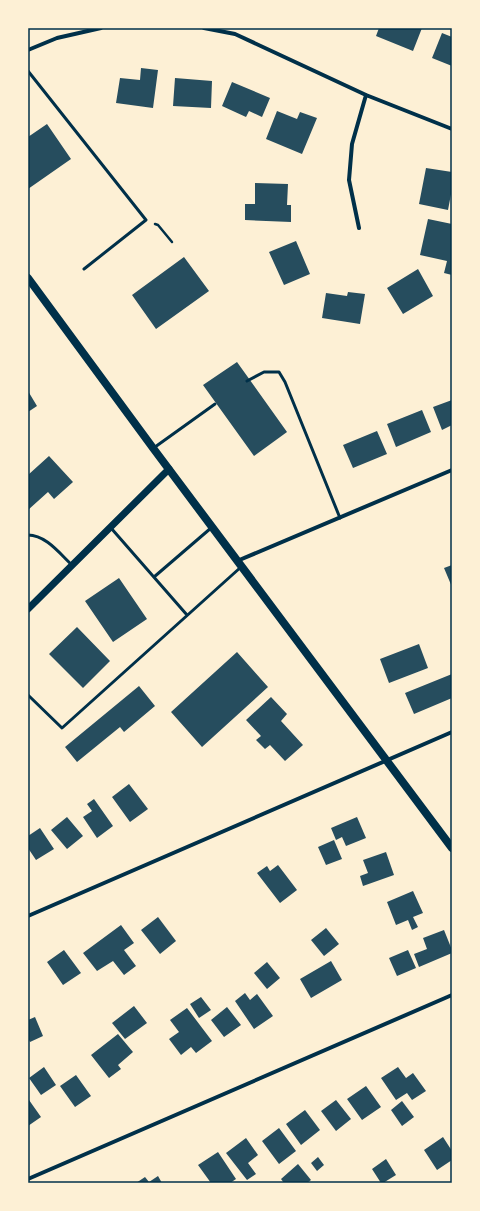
<svg xmlns="http://www.w3.org/2000/svg" width="480" height="1211" viewBox="0 0 480 1211" font-family="'Source Serif 4',serif">
  <rect width="100%" height="100%" fill="#fdf0d5"/>
  <!-- building -->
  <path fill="#264d5e" d="M379,28H422L413,51L376,36Z
    M442,33L452,37V66L432,58Z
    M141,68L158,70L153,108L116,103L120,78L140,80Z
    M175,78L212,81L211,108L173,106Z
    M232,82L270,98L262,117L249,111L246,117L222,106Z
    M277,111L297,119L300,112L317,118L302,154L266,139Z
    M47,124L71,159L28,189V137Z
    M426,168L452,172V189L448,210L419,204Z
    M255,183L288,184L287,205H291V222L245,220V204H255Z
    M428,219L452,224V275L444,273L447,261L420,255Z
    M296,241L310,274L284,285L269,252Z
    M184,257L209,291L156,329L132,295Z
    M418,269L433,296L403,314L387,288Z
    M348,292L365,294L360,324L322,318L326,293L347,296Z
    M237,362L287,432L254,456L203,385Z
    M28,391L37,406L28,412Z
    M452,400V425L442,430L433,407Z
    M422,410L431,432L396,447L387,424Z
    M377,431L387,454L353,468L343,445Z
    M49,456L73,482L54,499L48,492L28,510V475Z
    M452,565V587L444,568Z
    M119,578L147,619L113,642L85,601Z
    M77,627L110,661L83,688L49,654Z
    M419,644L428,668L389,683L380,659Z
    M237,652L268,687L202,747L171,712Z
    M452,674V698L414,714L405,693Z
    M139,686L155,706L124,732L120,727L77,762L65,747Z
    M271,697L287,714L281,721L303,745L285,761L270,745L265,749L256,740L261,736L246,720Z
    M129,784L148,809L130,822L112,797Z
    M94,799L113,826L97,838L83,817L92,811L87,804Z
    M67,817L83,836L67,849L51,830Z
    M357,817L366,838L346,846L342,837L336,840L331,828Z
    M40,828L54,849L36,860L28,848V836Z
    M334,840L342,859L326,865L318,847Z
    M386,852L394,875L363,886L360,876L368,873L363,860Z
    M278,865L297,890L280,903L257,873L267,866L270,871Z
    M413,891L423,913L413,917L418,927L412,930L408,920L396,925L387,902Z
    M158,917L176,941L160,954L141,930Z
    M121,925L134,943L124,950L136,966L124,975L113,961L97,971L83,953Z
    M326,928L339,944L324,956L311,940Z
    M444,930L452,950V953L419,967L414,954L427,949L423,938Z
    M64,950L81,973L63,985L47,962Z
    M408,950L416,968L397,976L389,958Z
    M331,961L342,980L311,998L300,979Z
    M267,962L280,978L267,989L254,973Z
    M245,993L250,1000L257,994L273,1016L254,1029L235,1001Z
    M201,997L211,1010L199,1018L190,1004Z
    M134,1006L147,1023L125,1039L112,1023Z
    M227,1007L241,1025L224,1037L211,1020Z
    M187,1008L212,1041L196,1053L191,1047L181,1055L169,1039L179,1032L170,1020Z
    M35,1017L43,1036L30,1042L28,1038V1020Z
    M118,1034L133,1052L118,1065L121,1069L109,1078L91,1055Z
    M44,1067L56,1085L41,1095L29,1078Z
    M398,1067L406,1078L413,1073L426,1091L412,1100L407,1093L396,1100L381,1078Z
    M76,1075L91,1096L75,1107L60,1086Z
    M366,1086L381,1107L362,1120L347,1099Z
    M29,1100L41,1117L28,1126V1101Z
    M336,1100L351,1119L336,1131L321,1111Z
    M402,1101L414,1117L402,1126L391,1110Z
    M305,1110L320,1130L301,1145L286,1124Z
    M279,1128L296,1151L279,1164L262,1141Z
    M443,1137L452,1151V1160L437,1170L424,1150Z
    M246,1138L258,1155L248,1163L256,1174L247,1180L226,1153Z
    M218,1152L236,1179L230,1183H211L198,1165Z
    M318,1157L324,1165L317,1171L311,1163Z
    M386,1159L396,1175L383,1183H381L372,1169Z
    M298,1164L311,1180L307,1183H284L281,1179Z
    M158,1176L162,1183H136L145,1177L149,1182Z"/>
  <g fill="none" stroke-linecap="round" stroke-linejoin="round">
    <!-- path -->
    <path stroke="#003049" stroke-width="2.5" d="M155,224L158,225L172,242"/>
    <!-- service -->
    <path stroke="#003049" stroke-width="3" d="M28,71L146,220L84,269
      M247,381L264,372H279L285,382L340,518
      M155,447L215,404
      M111,528L187,615
      M28,535C46,535 60,554 72,565
      M154,577L211,528
      M28,695L62,728L241,567"/>
    <!-- minor -->
    <path stroke="#003049" stroke-width="4" d="M204,28L235,34L366,95L452,129
      M28,50L57,38L101,28
      M359,228L349,180L352,144L366,95
      M237,561L452,470
      M28,916L452,732
      M28,1179L452,995"/>
    <!-- tertiary -->
    <path stroke="#003049" stroke-width="7" d="M28,609L169,469"/>
    <!-- secondary -->
    <path stroke="#003049" stroke-width="8" d="M28,278L153,448L452,848"/>
  </g>
  <!-- border -->
  <rect width="480" height="1211" fill="none" stroke="#fdf0d5" stroke-width="58"/>
  <rect x="29" y="29" width="422" height="1153" fill="none" stroke="#003049" stroke-width="1.5"/>
</svg>
